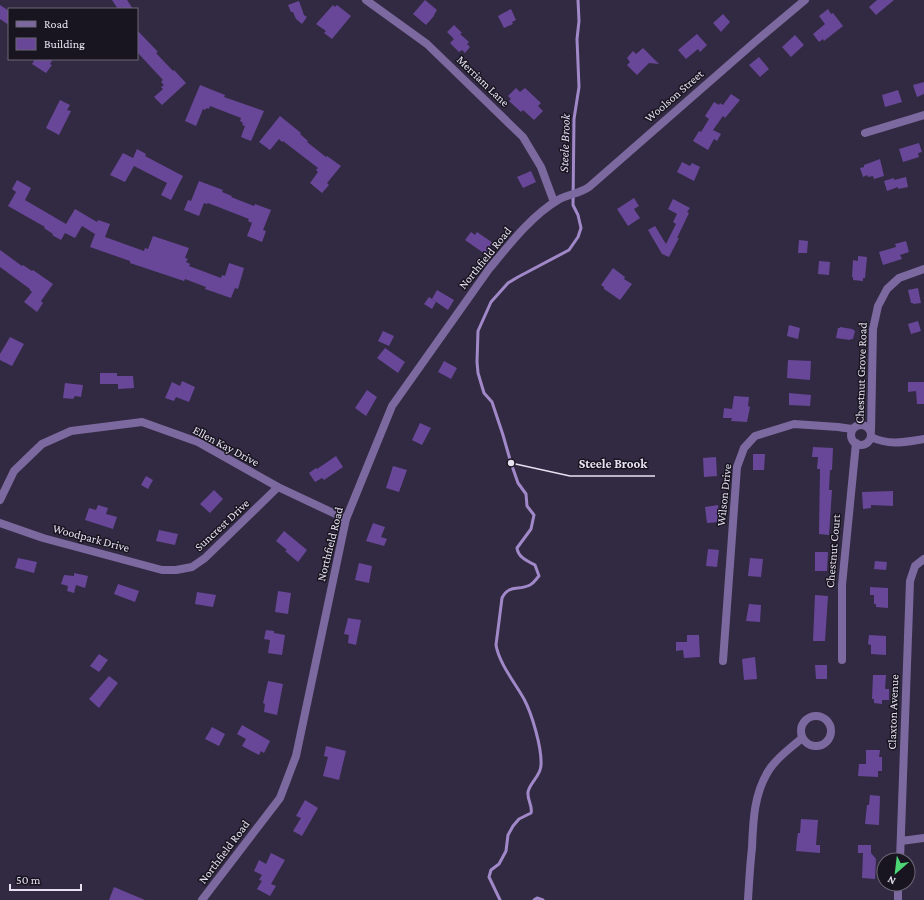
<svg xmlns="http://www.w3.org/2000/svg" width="924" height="900" viewBox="0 0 924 900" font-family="'Crimson Pro',serif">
  <rect width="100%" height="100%" fill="#322a42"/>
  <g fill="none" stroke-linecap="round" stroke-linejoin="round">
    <!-- stream -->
    <path stroke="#a189c9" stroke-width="3" d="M500,900L489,877L491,870L499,864L506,851L508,835L513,826L519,819L531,813C533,806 527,800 528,792C530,782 541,776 541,765C542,748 532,714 524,699C515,683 499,663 496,645L502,598C509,584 518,591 530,585C534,583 536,579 539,576L535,565C527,561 518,557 517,548L531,529L534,515L527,506L526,494L518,483L511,463L503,435L492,402L484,393L478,373L477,362L478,331L491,302L508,283L518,277L569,250L578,237L581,228L578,215L573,205L574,119L579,87L577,39L579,21L578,0
      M534,900L537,898L543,900"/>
  </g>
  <!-- building -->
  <path fill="#684798" d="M112,0H127L133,9H118Z
    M425,0L437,10L434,15V16L426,25L413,14Z
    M877,0H894L876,15L869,7Z
    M299,1L304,15L307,17L302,24L296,19L293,12H291L288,5Z
    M0,5L9,11V25L0,19Z
    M333,5L335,7L337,5L351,16L332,39L324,33L326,31L316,24Z
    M511,9L516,20L512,22L513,24L504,28L498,16Z
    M828,9L831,14L833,13L843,26L824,41L823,39L819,42L813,34L825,24L819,16Z
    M723,14L730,22L721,32L713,23Z
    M454,25L462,33L460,34L469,42L467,44L470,47L465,53L462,50L459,52L450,43L454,39L447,32Z
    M137,30L158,52L156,53L173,71L174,70L186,83L162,105L154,97L163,89L161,87L164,85L161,82L163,80L137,52Z
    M697,34L707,45L700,52L698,49L686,59L678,50Z
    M795,35L804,45L791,57L782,47Z
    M643,48L659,64L649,63L637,75L627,65L630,62L627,58L633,51L636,54Z
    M759,57L769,69L760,77L749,65Z
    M35,59H53L50,64L52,65L46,73L32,64Z
    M924,82V94L917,97L913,85Z
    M200,85L225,95L224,97L264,111L251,141L241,137L245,126L242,125L243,123L240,121L241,118L210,106L209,109L207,108L205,110L203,109L196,126L185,121Z
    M516,88L520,92L525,88L541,103L538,106L543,111L534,120L523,110L521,112L509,101L511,99L508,96Z
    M898,90L902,102L885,107L882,95Z
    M731,94L740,100L725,118L723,116L713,130L721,134L717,141L714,139L708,150L693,141L699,131L701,132L709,119L705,116L714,102L719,105L720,103L723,105Z
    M60,100L70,105L67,110L71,111L59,135L46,128Z
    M280,116L301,133L300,134L308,141L307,142L326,157L327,156L341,166L327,183L329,185L322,193L310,183L318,172L316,170L318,168L283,141L282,142L279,139L270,150L259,142Z
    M919,143L922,152L918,153L919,157L903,162L899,149Z
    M137,149L146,154L145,156L183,176L171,200L161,195L167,183L134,166L125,182L110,175L123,153L133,158Z
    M880,159L884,176L874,179L873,176L868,177L867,175L863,177L860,168L864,167V165Z
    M682,162L690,166L692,163L700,167L694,181L677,172Z
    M531,171L536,182L523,188L517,177Z
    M906,177L908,187L898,189V187L887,191L884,181L894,178V180Z
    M17,180L31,188L25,200L66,224L75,209L97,222L98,220L110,224L105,237L144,251L145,248L148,249L153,236L189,248L185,258L188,259L186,262L190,264L189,266L221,278L222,275L225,276L229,263L244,268L238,289L235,288L231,298L205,289L206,287L185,279L184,281L130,263V261L90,247L95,234L82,226L75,238L65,233L61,240L52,235L53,234L44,228L45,227L8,206L16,192L12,189Z
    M199,181L223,190L222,192L232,196L231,197L254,206L255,204L271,210L263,230L266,231L262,242L247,236L252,223L248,221L249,219L208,203L207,204L204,203L199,216L184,210L188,200L191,201Z
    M634,198L639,206L634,209L640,218L628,226L617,209Z
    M673,199L690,208L687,212L689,213L677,238H679L669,257L662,254L648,230L655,226L666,244L676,224L673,222L677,214L668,209Z
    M471,232L475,235L477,232L493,243L485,254L465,240Z
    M799,240L808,241L807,253H798Z
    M906,241L909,252L900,255L902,259L883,265L879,252L896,247L895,244Z
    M0,250L22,266L23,265L32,271L33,270L53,284L41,301L43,303L37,312L24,302L32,292L29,289H30L0,267Z
    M858,256L867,257L865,278H863V281L853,280V277H852L853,260L858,261Z
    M819,261L830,262L829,275L818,274Z
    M613,268L625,277L624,279L632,284L620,300L604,289V287L601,285Z
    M918,288L921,303L913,304V303H911L908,290Z
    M437,290L454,300L448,310L432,299L436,302L432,309L424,304L429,297L432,299Z
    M918,321L921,331L911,334L908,324Z
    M789,325L800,328L798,339L787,336Z
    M840,327L852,329L855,331L853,339H851L850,340L836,338L838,328H840Z
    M383,331L394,336L389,346L378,341Z
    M10,337L24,344L12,366L0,360V354Z
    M385,348L405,362L398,373L377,358Z
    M788,360L811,361L810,380L787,378Z
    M444,361L457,368L451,379L438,372Z
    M100,373H117V376H133L134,388L118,389V384H100Z
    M182,381L195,387L189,402L176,397L174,401L165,398L172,382L180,386Z
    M908,382H924V404H917L916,391L908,392Z
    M65,383L83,385L81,397L75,396L73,399L63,398Z
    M367,390L377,397L366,416L355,408Z
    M789,393L811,395L810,406L789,405Z
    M734,396L749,397L748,406L750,407L747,422L731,421L732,418H723L724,408L732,409Z
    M420,423L431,428L422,445L412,440Z
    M813,447L833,448L832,470H830L829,490H832L829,535L819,534L820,469H817L818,457H812Z
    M753,454H765L764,470H753Z
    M336,456L343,467L324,480L322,478L315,482L309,473L316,468L317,469Z
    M716,457L717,476L704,477L703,458Z
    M393,466L407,470L399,492L386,488Z
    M146,476L153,480L148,489L141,485Z
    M214,490L223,499L210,513L200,504Z
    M893,491V506L871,505V508L863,509L862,492Z
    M98,505L108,508L106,514L117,517L113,529L85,520L89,508L96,510Z
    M718,505L720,522L707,523L705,507Z
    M373,523L385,527L381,537L387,539L384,546L366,541Z
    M159,530L178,534L175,545L156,541Z
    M284,531L307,550L298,562L285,551L287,550L276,541Z
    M708,549L719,550L717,567L706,566Z
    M815,552H828L827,571H815Z
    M18,558L37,562L34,573L15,568Z
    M750,558L763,559L761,577L748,576Z
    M875,561L887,562L886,570L874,569Z
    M359,563L372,566L369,583L355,580Z
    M74,573L88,576L85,588L76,585L74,593L67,591L68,586L61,584L64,575L74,576Z
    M118,584L139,591L135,602L114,594Z
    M870,587L888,588V608L876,607V604H874V595H870Z
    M278,591L291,593L288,614L275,612Z
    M197,592L216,595L213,607L195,604Z
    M815,595L828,596L825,641H813Z
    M749,604L761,605L760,622L746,621Z
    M348,618L361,620L356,645L348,643L349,635L344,634Z
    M266,630L274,631V633L285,635L282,655L268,653L270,640L264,639Z
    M687,635H699L700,657L684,658L683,650L676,651V642H687Z
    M869,635L886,636V655L871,654V645L868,644Z
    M99,654L108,660L99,672L90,666Z
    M755,657L757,679L744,680L742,659Z
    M815,665H827V679H816Z
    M873,675H886L885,689H889V700H882V704L874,703V699H872Z
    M109,676L118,683L99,708L89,699Z
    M268,681L283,684L277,715L264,712L265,704L263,703Z
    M242,725L270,741L264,753L261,751L259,755L242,746L246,739L237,734Z
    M212,727L225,734L219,746L205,739Z
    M326,746L346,751L339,780L323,776L328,757L324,756Z
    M866,750H880L879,757H882V771H878V777L858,776L859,764H866Z
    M870,795L880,796L879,825L865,824L867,805H869Z
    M305,800L318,808L302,836L293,831L301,818L296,816Z
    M801,819L818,820L816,845H820V853L796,851L797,839L798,833H800Z
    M858,845H871V853L876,859L875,879L862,878L863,853H858Z
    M271,853L285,860L271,884L276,886L270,896L257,889L262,881L259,880L262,875L254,871L259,860L266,864Z
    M114,887L145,900H109Z"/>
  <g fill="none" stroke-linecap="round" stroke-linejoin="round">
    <!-- minor -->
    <path stroke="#7c699f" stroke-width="8" d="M366,0L427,44L523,137L541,167L554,202
      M865,133L924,115
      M851 435a10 10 0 1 1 20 0a10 10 0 1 1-20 0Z
      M871,431L873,329L878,306L887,289L899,278L924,269
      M871,437C890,446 905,442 924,439
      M0,500L14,471L42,444L71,431L142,422L198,442L278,487L346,519
      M0,523L43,538L162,570H176L192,567L205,558L278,487
      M842,660V585L856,443
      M723,661L737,467L744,448L755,436L794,424L838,427L852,429
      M801 731a15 15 0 1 1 30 0a15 15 0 1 1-30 0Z
      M901,841L924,838
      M900,860L910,581L915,566L924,559
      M748,900C749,883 750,865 752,848C753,821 754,793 769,770C777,757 791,748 802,738
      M898,900V884"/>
    <!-- tertiary -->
    <path stroke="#7c699f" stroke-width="8" d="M202,900L280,798L296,756L346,519L392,406L489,269C508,246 532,215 558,200C568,194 579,194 589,187L756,41L805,0"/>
  </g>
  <g text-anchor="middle" stroke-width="3" stroke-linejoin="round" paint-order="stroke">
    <!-- street labels -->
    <g font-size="12" fill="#e7e2f2" stroke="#181520">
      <text transform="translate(483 81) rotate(44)" y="4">Merriam Lane</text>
      <text transform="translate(674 96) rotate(-41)" y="4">Woolson Street</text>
      <text transform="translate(485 258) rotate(-51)" y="4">Northfield Road</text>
      <text transform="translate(861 373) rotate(-88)" y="4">Chestnut Grove Road</text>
      <text transform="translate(226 446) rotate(28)" y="4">Ellen Kay Drive</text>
      <text transform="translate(724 495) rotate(-84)" y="4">Wilson Drive</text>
      <text transform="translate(222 525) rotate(-43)" y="4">Suncrest Drive</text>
      <text transform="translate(91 538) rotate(15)" y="4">Woodpark Drive</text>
      <text transform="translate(330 544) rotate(-76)" y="4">Northfield Road</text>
      <text transform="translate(833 551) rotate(-85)" y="4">Chestnut Court</text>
      <text transform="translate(893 712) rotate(-88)" y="4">Claxton Avenue</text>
      <text transform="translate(224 852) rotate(-53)" y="4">Northfield Road</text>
    </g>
    <!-- water labels -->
    <g font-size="13" font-style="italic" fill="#e2dbf2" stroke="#181520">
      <text transform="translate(564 143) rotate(-88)" y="5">Steele Brook</text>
    </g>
  </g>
  <!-- callouts -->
  <path fill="none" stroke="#e7e2f2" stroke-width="1.5" d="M511 463L570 476H655"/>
  <circle fill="#e7e2f2" stroke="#181520" stroke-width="1.5" cx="511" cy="463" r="4"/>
  <g font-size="13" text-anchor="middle" font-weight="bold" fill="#e7e2f2" stroke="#181520" stroke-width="3" stroke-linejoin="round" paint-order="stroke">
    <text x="613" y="468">Steele Brook</text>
  </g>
  <!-- legend -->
  <rect x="8" y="8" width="130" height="52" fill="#181520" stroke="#6b6774"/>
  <rect x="16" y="21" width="20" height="6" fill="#7c699f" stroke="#6b6774"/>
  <text x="44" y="28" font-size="12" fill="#e7e2f2">Road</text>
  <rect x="16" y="38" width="20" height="12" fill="#684798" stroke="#6b6774"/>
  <text x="44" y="48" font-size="12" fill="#e7e2f2">Building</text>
  <!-- north arrow -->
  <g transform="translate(896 872) rotate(208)"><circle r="19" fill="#181520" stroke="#6b6774"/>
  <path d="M0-3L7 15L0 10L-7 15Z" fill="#4dd676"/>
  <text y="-6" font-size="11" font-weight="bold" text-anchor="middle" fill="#e7e2f2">N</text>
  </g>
  <!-- scale -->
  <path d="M10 884v6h71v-6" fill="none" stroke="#e7e2f2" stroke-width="2"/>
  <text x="16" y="884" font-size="12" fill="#e7e2f2" stroke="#181520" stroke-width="3" paint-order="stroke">50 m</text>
</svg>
